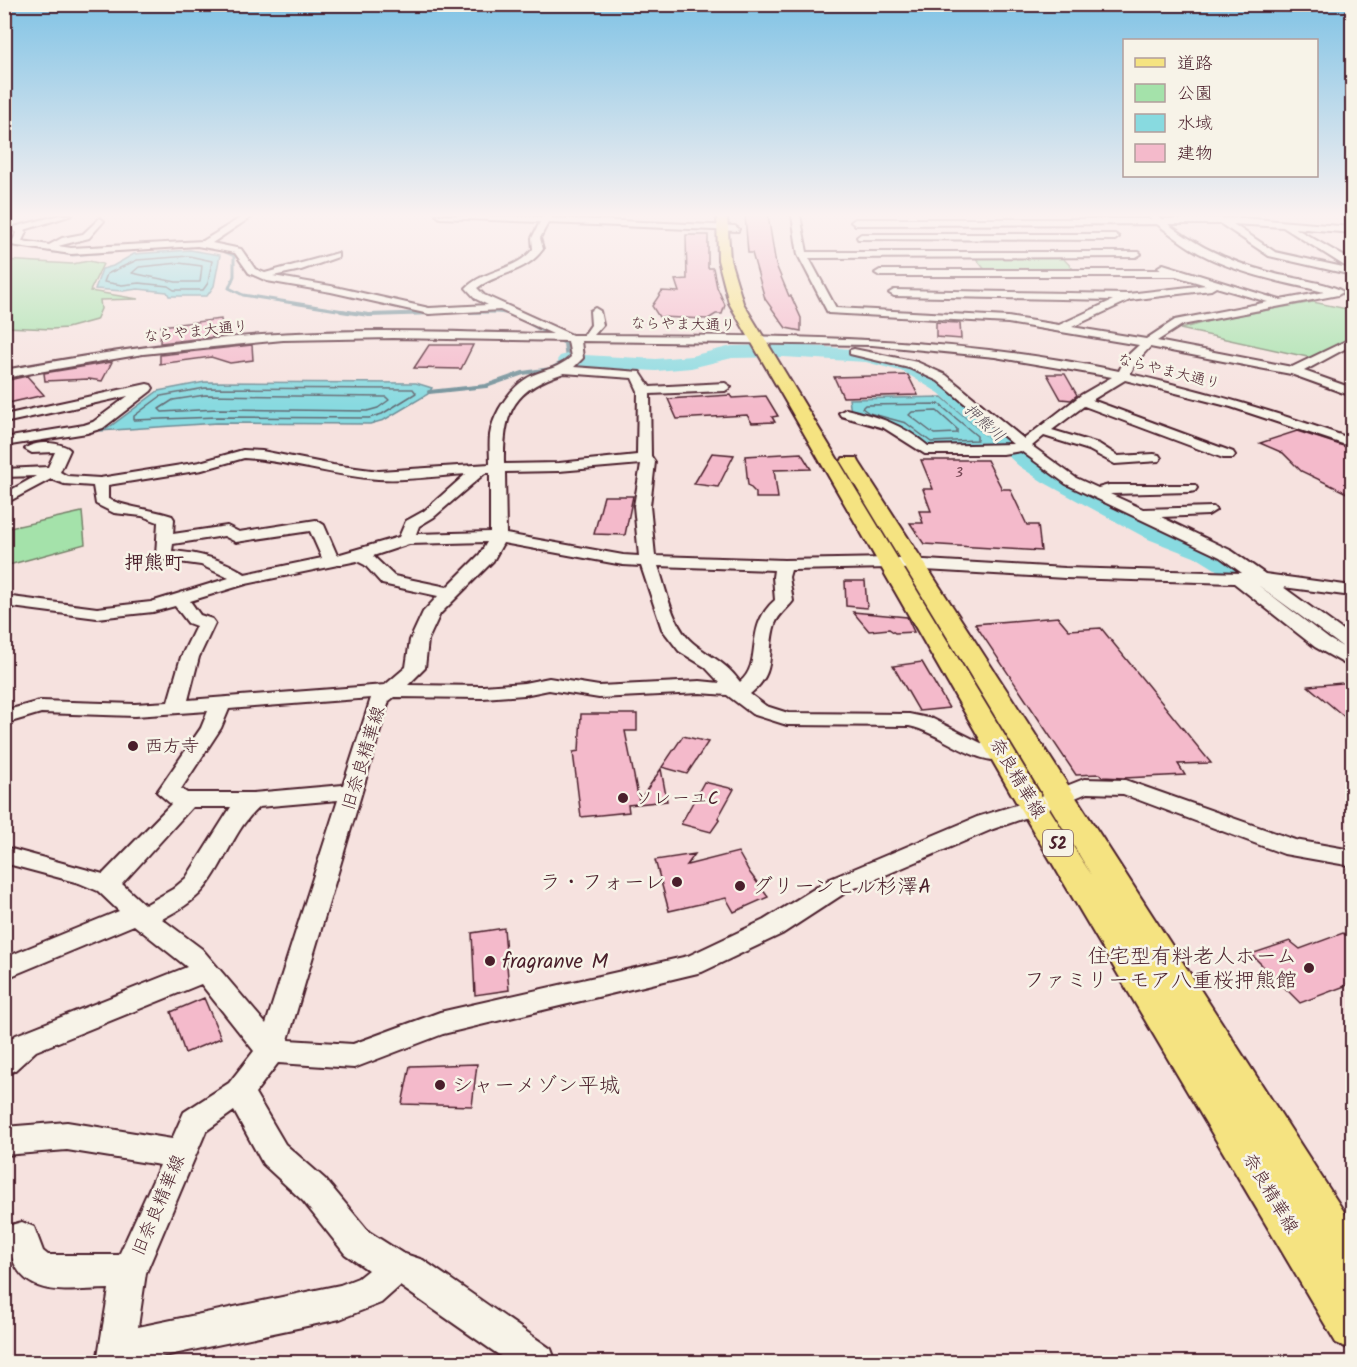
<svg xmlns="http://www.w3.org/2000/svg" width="1357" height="1367" viewBox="0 0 1357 1367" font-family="Kalam,'Klee One',sans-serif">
  <rect width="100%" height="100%" fill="#f6e2df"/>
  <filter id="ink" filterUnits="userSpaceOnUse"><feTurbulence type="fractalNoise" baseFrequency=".0167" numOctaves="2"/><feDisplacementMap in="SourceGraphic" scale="12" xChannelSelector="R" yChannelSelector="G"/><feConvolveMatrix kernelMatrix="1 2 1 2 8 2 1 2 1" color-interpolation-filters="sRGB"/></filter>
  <g filter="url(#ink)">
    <!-- green -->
    <path fill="#a4e2aa" stroke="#77806a" stroke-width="1.5" d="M1060,255L1075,271H986L974,256Z
      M4,260L72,264L89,261L103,264L90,291L138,299L100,300L101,309L96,320L67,328L52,329L5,327Z
      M1313,302L1352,310V337L1312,358L1180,329L1216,319Z
      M82,512L85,544L5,566V529Z"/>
    <!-- water -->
    <path fill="#88dae0" stroke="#6f8f98" stroke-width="1.5" d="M190,250L220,255L214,286L207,296H169L167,292L138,289L123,291L95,289L102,269L113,266L134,254Z
      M205,382L416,383L432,388L428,394L384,420L370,424L217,423L99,431L108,428L158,391Z
      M942,397L998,446L929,448L903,428L851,413L849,399Z"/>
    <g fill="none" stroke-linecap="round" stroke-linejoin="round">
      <!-- shore -->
      <path stroke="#636a73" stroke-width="1.5" d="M189,256L212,261L208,283L203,290H174L168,286L139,283L122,285L104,282L107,274L137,260Z
        M179,263L202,266L200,282H176L132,273L139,267Z
        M205,388L413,389L416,393L382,414L369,418L217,417L134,420V416L161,396Z
        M205,395L386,397L389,400L378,408L367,411L217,409L162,412L159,409L173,400Z
        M939,404L977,436V440L931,442L906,423L869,413L862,408L865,405Z
        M937,411L957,429V433L934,434L909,415L912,412Z"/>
      <!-- stream-far1 -->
      <path stroke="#6f8f98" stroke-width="3" d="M43,250L73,255L140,249
        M221,250L234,256V276L229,288L243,295L350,312
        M460,312H502"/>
      <!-- stream -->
      <path stroke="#6f8f98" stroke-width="4" d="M341,311L369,315L435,313
        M460,312L496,311L513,314
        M429,392L486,386L523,373L551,369L567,360L565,343L522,319"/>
      <!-- river -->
      <path fill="#88dae0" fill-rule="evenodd" d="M784,345C843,348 904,348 954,383C992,409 1020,446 1059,470C1092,490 1134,512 1168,527C1185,535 1203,539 1219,547C1269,571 1304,615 1352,642V665L1340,662L1317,649L1285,625L1244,587L1199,559L1148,539L1043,482L1019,466L939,393L904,372L866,362L784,357L732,358L691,368L656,371L567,366L560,364L557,360L560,356L567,354L656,359L691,356L732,346Z"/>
    </g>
    <!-- building -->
    <path fill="#f4bacb" stroke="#4a1f2b" stroke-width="1.5" d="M745,215H768L776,265L789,296H791L801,318V331L786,328L765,299L752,253H748Z
      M686,235H708V268H713L717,287L725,305L722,314H716L708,319L659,317L652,306L662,291L679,292L675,280L687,279Z
      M221,319L223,336L160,343L161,326Z
      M936,322L960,323L961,339L936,337Z
      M252,345L253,360L230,363L211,357L160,364V355Z
      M429,345H473L461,369L414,368Z
      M112,362L102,381L89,379L45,381L44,373Z
      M1047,374H1065L1077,395L1071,400L1061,399Z
      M908,375L918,395L843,397L834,377Z
      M27,376L44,395L4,404V381Z
      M730,395L732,398L766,396L778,416L772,417L775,422L752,423L747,415L677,419L668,399Z
      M1297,431L1353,449V496L1301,471L1283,453L1260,443Z
      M712,453L734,455L718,487L694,484Z
      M801,453L811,469L774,470L778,498H756V493L748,485L745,456Z
      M921,460H987L1002,489H1010L1027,525H1038L1041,551L924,544L910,523H923L919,511H931L923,489H933Z
      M604,496H633L625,535L594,534Z
      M845,581H865L867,608L846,606Z
      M853,612L907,617L914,632L895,633L889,629L869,631Z
      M1058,617L1069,630L1101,628L1211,763L1178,764L1185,775L1124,778L1102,777L1099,774L1076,775L975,624Z
      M922,662L949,708L919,711L893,666Z
      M1353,682V724L1308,686Z
      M581,714H637V731H625L639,801L661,769L667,801L628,805L629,812L581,817L573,752L579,751Z
      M683,736L708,742L687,774L662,767Z
      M704,782L734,789L718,818L720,819L711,832L681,824Z
      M738,852L750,873L768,897L734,912L726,898L669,911L655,860L695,854L687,865Z
      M504,928L509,990L475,995L472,933Z
      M1343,933L1353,941V983L1300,1003L1251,954L1290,941L1300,949Z
      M204,998L221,1038L185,1053L171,1012Z
      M477,1064L472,1106L402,1104L410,1066Z"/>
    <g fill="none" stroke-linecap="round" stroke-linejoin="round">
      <defs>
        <path id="minor" d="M60,215H72L24,230L26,232L22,241L49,245L62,238L83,234L100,218L104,221L89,238L58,246L71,248L203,241L245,215H254L212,243L241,249L255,269L265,273L338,253V257L301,270L273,276L331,286L429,308L488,305L476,299L466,288C485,269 516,271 533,249L532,238L540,222L440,218L436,215L543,217L544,215H552L551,218L735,226L739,229L738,231L548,223L540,238L543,249C526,273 499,272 477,288L484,295L572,335H584L591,325L590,311L595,308L600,311L603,325L594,335C770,336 946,334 1119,371L1126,357L1139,345L1008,323L828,313L798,255L792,215H800L807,252H1139L1141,254L1136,257L809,258L836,308L1008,317L1059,325L1113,300L894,296L889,293L894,290L1128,294L1206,285L1176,276H880L875,273L880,270H1162L1158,267L1163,264L1280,300L1324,292C1282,282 1238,274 1199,253C1184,245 1171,234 1157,224L855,225L851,222L855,219H1151L1147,215H1156L1161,219L1243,218L1352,227V233L1295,228L1352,261V266L1348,268L1283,227L1233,224L1275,252L1352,269V275L1269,256L1221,224H1168C1200,248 1233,263 1272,273C1288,278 1332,283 1343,292L1338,295L1182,325L1157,341L1292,367L1352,338V345L1304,371L1352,388V396L1291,374L1150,347L1136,362L1130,374C1206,391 1279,413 1352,439V447L1231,407L1125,380L1092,400L1233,452L1235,455L1233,458H1223L1084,406L1052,430L1099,444L1118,456L1154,454L1159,455L1161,458L1159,461L1115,464L1089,450L1044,436L1032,446L1076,478L1098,488L1109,485H1195L1197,488L1195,491L1190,492L1110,494L1143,509L1213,507L1216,510L1208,515L1161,517L1232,551L1265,574L1352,586V596L1283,587L1352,637V650L1347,649L1352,653V666L1345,664L1315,647L1234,583L1065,578L890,568L791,570L789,577L793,601C787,609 779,614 775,624C766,652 778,672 750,694L766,706L788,713L909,714L933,719L981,743L1010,749L1014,754L1010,759C976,768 941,732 909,726L787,725L752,714L727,695L700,693L599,698L549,690L524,695L483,698L394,697L389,701L288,1040L353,1044L440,1012L688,956L764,920L830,879L977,817L1026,802L1084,779L1125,780L1295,840L1352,850V866L1284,854L1123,794L1087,793L1042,812L993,829L848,891L782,934L702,972L443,1034L354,1068L278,1063L255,1093L285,1144L325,1179L369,1232L402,1253L423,1260L551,1349L556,1362H509L400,1286L381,1303L340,1319L136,1362H97L109,1289C72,1289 26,1301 12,1257L4,1259V1227L22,1222L34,1227L43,1251L48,1255H119L160,1165L67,1150L4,1155V1127L67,1122L172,1139L184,1112L229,1083L254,1051L201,984L36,1051L14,1071L4,1074V1044L16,1035L187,967L134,925L4,979V958L119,911L98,891L79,883L4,863V847L103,874L171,804L157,792L201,728L208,711L135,716L41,713L4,724V711L40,701L135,704L168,702L181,657L196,626L188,623L175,606L153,612L97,618L4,606V596L97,608L151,602L229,578L201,565L158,559L156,556L158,522L142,516L114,513L96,504L93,486L64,484L51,479L4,504V494L36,476L4,477V469L48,467L55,452L32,453L25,449C34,441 61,441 70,450L60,472L67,476L100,478L200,462L243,450L262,451L333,465L379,471L490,464C490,455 489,445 490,435C493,413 512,384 533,375C547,369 559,368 571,357L568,341L393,338L283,340L143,354L4,378V370C109,351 215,335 321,332C398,329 476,333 553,334L500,310L429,314L331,292L267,281L249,273L235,253L197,246L71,254L4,244V238L13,240L17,233L13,229L14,227ZM1216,287L1268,302L1175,320L1146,339L1072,327L1130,300L1211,290ZM581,341L872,345L995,357L1112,377L1081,395L1024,439L946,375L917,362L854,349L850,350V354L909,368L938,381L1013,444L928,446C902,424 879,417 846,409L839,413L841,416L884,428L925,454H1003L1021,451L1066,484L1220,557L1242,573L1065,568L890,558L784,560L655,556L650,506L655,462L651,456L650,394L725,391L731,387L725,383L650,387L640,372L574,367L583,358ZM564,373L632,378L638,391L637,455L559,463L504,464C503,412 513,389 564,373ZM244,458C289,461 332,476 378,479C406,481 437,476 466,474L424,511L406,521L399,537L337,555L324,525L316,520L239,532L227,526L173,534L174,519L172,516C151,509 128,508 108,499V485L202,470ZM641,464L634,506L639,556L623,555L506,534L505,472L559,471ZM485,473H490V532L416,534L419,526L434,517ZM310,531L322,558L245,574C224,559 198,553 172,551L173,544L224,536L236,542ZM487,542L480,554L447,587L394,576L373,556L409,544ZM503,543L623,565L641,566L662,629L679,651L705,667L720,683L700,681L599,686L549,678L524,683L483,686L408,685L425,668L428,640L440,614L493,561ZM357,561L365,565L382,584L438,596L423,612L410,640L406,667L385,685L188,700L199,657L215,623L212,619L200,615L190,601L246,584ZM658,566L774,570L773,577L775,600C743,628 764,662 740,682C725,661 711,658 693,643C672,626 667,591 658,566ZM1258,585L1343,647L1329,639ZM371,698L343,785L253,793H187L181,789L221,728L229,709ZM338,800L266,1024L202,949L162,919C177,911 193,902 204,889C226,863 233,830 259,807ZM192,807H231L186,878L173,889L145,905L122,884ZM234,1111L263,1164L303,1201L345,1254L368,1270L358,1278L340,1285L138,1327L146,1273L206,1131Z
          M861,234H1115L1119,237L1115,240L858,239L857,237Z
          M147,384L151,385L153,388L151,391L103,428L87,433L4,446V438L84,425L93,422L128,396L4,423V415Z"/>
        <path id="major" d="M717,215H727L730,260L743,303L1045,802L1092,876L841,462L843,458H857L859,462L1352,1224V1284L1350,1283L1352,1286V1350L1336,1343L1019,807L729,303L718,260Z"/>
      </defs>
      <!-- minor casing -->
      <use href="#minor" stroke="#4a1f2b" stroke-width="4"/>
      <!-- major casing -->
      <use href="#major" stroke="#4a1f2b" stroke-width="4"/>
      <!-- minor -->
      <use href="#minor" fill="#f7f3e8" fill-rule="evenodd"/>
      <!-- major -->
      <use href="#major" fill="#f5e381" fill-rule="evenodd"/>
    </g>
  </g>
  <!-- sky -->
  <linearGradient id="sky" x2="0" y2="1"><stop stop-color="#81c3e5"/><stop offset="0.53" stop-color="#fbf2f1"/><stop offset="1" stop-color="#fbf2f1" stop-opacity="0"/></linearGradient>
  <rect width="1357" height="406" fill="url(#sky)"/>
  <!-- markers -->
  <g fill="#4a1f2b" stroke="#f7f3e8" stroke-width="2">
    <circle cx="133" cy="746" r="6"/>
    <circle cx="623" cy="798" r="6"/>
    <circle cx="677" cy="882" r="6"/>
    <circle cx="740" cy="886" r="6"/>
    <circle cx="490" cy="961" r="6"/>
    <circle cx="1309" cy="968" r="6"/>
    <circle cx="440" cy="1085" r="6"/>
  </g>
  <g text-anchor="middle" stroke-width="5" stroke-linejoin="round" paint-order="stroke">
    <!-- far-number labels -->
    <g font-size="14" fill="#744653">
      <text x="959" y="477">3</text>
    </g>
    <!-- far-street labels -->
    <g font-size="15" fill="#4a1f2b" stroke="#f7f3e8">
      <text transform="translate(683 324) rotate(1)" y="5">ならやま大通り</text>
      <text transform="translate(196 331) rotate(-6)" y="5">ならやま大通り</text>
      <text transform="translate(1169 371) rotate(14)" y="5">ならやま大通り</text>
    </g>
    <!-- far-water labels -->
    <g font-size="16" font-style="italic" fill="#5a4e58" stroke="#f7f3e8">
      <text transform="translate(985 422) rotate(42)" y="6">押熊川</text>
    </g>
    <!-- shield labels -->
    <rect fill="#f7f3e8" stroke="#7e5f64" stroke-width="1.5" x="1043" y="830" width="30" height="26" rx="4.5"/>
    <g font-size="16" font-weight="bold" fill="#4a1f2b">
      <text x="1058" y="849">52</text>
    </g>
    <!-- poi labels -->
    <g font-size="18" fill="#4a1f2b" stroke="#f7f3e8" text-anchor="start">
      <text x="145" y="752">西方寺</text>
      <text x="635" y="804">ソレーユC</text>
    </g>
    <!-- street labels -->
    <g font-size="18" fill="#4a1f2b" stroke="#f7f3e8">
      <text transform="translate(363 758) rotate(-73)" y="6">旧奈良精華線</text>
      <text transform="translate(1018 778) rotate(59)" y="6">奈良精華線</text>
      <text transform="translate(1271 1193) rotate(59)" y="6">奈良精華線</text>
      <text transform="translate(158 1205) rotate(-67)" y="6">旧奈良精華線</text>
    </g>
    <!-- neighbourhood labels -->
    <g font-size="20" font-weight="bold" fill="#4a1f2b" stroke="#f7f3e8">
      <text x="154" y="569">押熊町</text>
    </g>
    <!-- near-poi labels -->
    <g font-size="21" fill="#4a1f2b" stroke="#f7f3e8" text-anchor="start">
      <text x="665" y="889" text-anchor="end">ラ・フォーレ</text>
      <text x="752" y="893">グリーンヒル杉澤A</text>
      <text x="1297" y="963" text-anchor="end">住宅型有料老人ホーム<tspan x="1297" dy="24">ファミリーモア八重桜押熊館</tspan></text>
      <text x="502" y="968">fragranve M</text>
      <text x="452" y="1092">シャーメゾン平城</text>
    </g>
  </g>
  <!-- margin -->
  <rect width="1357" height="1367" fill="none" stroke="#f7f3e8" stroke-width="24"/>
  <rect x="12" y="12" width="1333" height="1343" fill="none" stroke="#4a1f2b" stroke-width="2" filter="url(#ink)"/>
  <!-- legend -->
  <rect x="1123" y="39" width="195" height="138" fill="#f7f3e8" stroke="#b29e9c" stroke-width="1.5"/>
  <rect x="1135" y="58" width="30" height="9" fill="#f5e381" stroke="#b29e9c" stroke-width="1.5"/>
  <text x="1177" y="69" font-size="18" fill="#4a1f2b">道路</text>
  <rect x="1135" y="84" width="30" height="18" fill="#a4e2aa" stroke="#b29e9c" stroke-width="1.5"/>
  <text x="1177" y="99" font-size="18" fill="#4a1f2b">公園</text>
  <rect x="1135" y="114" width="30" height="18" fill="#88dae0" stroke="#b29e9c" stroke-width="1.5"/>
  <text x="1177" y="129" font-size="18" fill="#4a1f2b">水域</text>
  <rect x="1135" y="144" width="30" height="18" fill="#f4bacb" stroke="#b29e9c" stroke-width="1.5"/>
  <text x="1177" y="159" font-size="18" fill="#4a1f2b">建物</text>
</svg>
